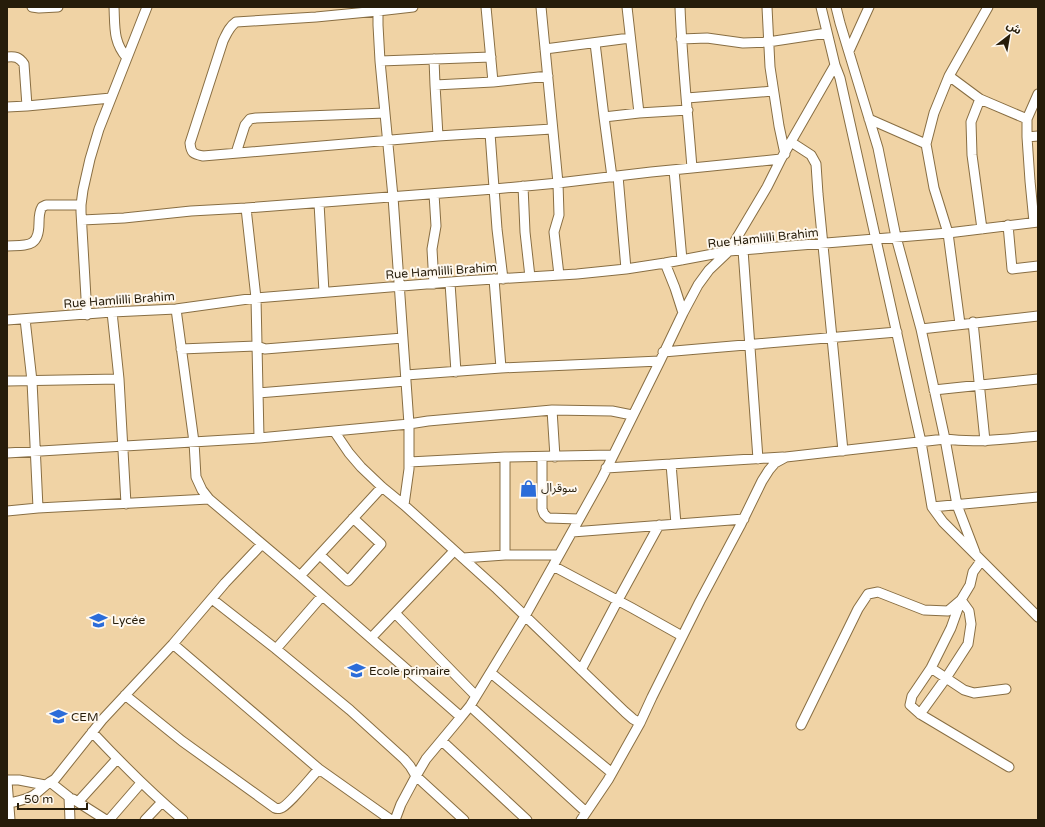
<svg xmlns="http://www.w3.org/2000/svg" width="1045" height="827" viewBox="0 0 1045 827" font-family="'Varela Round','Noto Sans Arabic',sans-serif">
  <rect width="100%" height="100%" fill="#f0d3a5"/>
  <g fill="none" stroke-linecap="round" stroke-linejoin="round">
    <defs>
      <path id="minor" d="M32,7L39,8L58,7
        M114,7C115,27 113,42 127,58
        M486,7L493,82L548,76
        M541,7L558,183L559,215L554,232L559,275
        M627,7L639,113
        M680,7C682,61 688,115 692,168
        M767,7L770,67L779,126L785,154
        M821,7L835,65L840,78L921,442L932,507L943,522L1038,617
        M836,7L840,23L878,148L896,237L921,329L945,439L957,505L975,552
        M378,11L316,17L236,22C229,27 227,33 223,41L190,143C191,153 193,154 203,156L438,136L435,85
        M681,39L707,38L743,43L768,42L827,33
        M595,43L604,117
        M545,49L630,38
        M849,51L869,7
        M7,57C15,56 19,57 24,64L27,106L7,107
        M434,59L435,85L493,82
        M380,61L491,57
        M949,76L980,99L1027,119
        M687,98L773,91
        M980,99L971,122L972,155L982,229
        M27,106L111,98
        M869,119L926,144
        M490,133L497,229L503,279
        M438,136L552,129
        M1027,137L1038,136
        M791,142L811,155L816,164L818,194L843,451
        M236,153L245,125L250,119L256,118L385,113
        M674,170L682,260
        M618,176L626,269
        M612,177L604,117L639,113L688,110
        M523,186L525,232L530,277
        M434,194L436,226L432,249L434,284
        M319,203L324,292
        M246,208L256,298L259,438
        M82,220L124,218L191,211L246,208L494,189L558,183L651,172L692,168L781,159
        M1034,222L1030,181L1027,137V119L1038,94
        M1008,225L1012,269L1038,266
        M7,246C27,245 39,248 39,223C39,217 39,212 42,207L46,205H81
        M743,250L758,459
        M665,263L675,288L683,313
        M494,279L501,368
        M450,283L456,372
        M176,309L194,442L196,477L202,490L209,499L300,576L461,717L470,706L525,616L602,478L660,361L683,313L698,285L709,270L729,251L767,187L781,159L835,65
        M112,312L119,379L126,504
        M87,315L81,212V205L83,190L90,159L99,129L147,7
        M25,319L32,381L38,508
        M7,320L112,312L176,309L256,298L463,281L577,274L626,269L665,263L729,251L948,233L1038,222
        M973,322L985,441
        M960,324L948,233L934,188L926,144L934,113L949,76L988,7
        M921,329L1038,316
        M181,349L257,346L265,349L403,338
        M663,352L897,332
        M406,375L501,368L660,361
        M7,381L119,379
        M934,390L1038,379
        M258,393L406,381
        M334,431L349,453L361,467L382,487L404,505L497,589L625,712L633,719L640,723
        M7,453L259,438L409,424L428,421L552,410
        M542,457V509L544,514L548,518L579,519
        M555,457L552,410L612,411L632,415
        M409,462L505,457
        M671,464L676,524
        M606,468L783,457
        M404,505L409,469V424L393,197L380,61L378,25V11L413,7
        M932,507L1038,497
        M7,511L38,508L209,499
        M572,532L744,519
        M320,555L348,581L381,544L353,518
        M505,555V457L613,455
        M463,558L505,555H559
        M553,566L632,608L682,636
        M300,576L382,487
        M212,599L276,649L350,710L404,759L410,766L416,776L464,820
        M395,613L476,696
        M371,638L454,551
        M173,644L319,769L391,820
        M276,649L322,596
        M931,668L964,690L974,693L1006,689
        M581,670L618,600L659,525
        M491,673L612,773
        M125,695L182,741L275,808C277,809 278,809 281,808C288,806 312,776 319,769
        M470,706L586,812
        M920,714L946,678L968,644L971,624L969,611L961,600L951,628L931,668L912,696L910,705L920,714L1009,767
        M801,725L858,609L868,594L878,592L924,610L948,611L961,600L970,585L973,572L981,561
        M92,732C121,763 151,793 183,820
        M442,741L527,820
        M7,780H19L45,785
        M7,781L10,820
        M50,782L55,779L102,720L173,644L225,583L262,544
        M73,799L106,820
        M78,802L117,759
        M9,803C18,801 26,800 34,795C40,791 44,786 50,782L69,797L70,820
        M109,820L141,783
        M145,820L162,802
        M395,820L401,804L416,776L426,759L461,717
        M581,820L608,780L640,723L652,697L700,601L740,526L762,481L769,470L775,463L786,457L945,439C976,443 1007,439 1038,436"/>
    </defs>
    <!-- minor casing -->
    <use href="#minor" stroke="#886e43" stroke-width="11"/>
    <!-- minor -->
    <use href="#minor" stroke="#fff" stroke-width="9"/>
  </g>
  <!-- icons -->
  <defs>
    <symbol id="shop-bare" viewBox="-9 -9 18 18"><path d="M-5-2.5h2.3a2.7 3.5 0 0 1 5.4 0H5L5.5 6h-11ZM-1.5-2.5h3a1.5 2.3 0 0 0-3 0Z" fill="#2b6cd9" stroke="#fef8ef" stroke-width="2.5" paint-order="stroke"/></symbol>
    <symbol id="school-bare" viewBox="-9 -9 18 18"><path d="M0-5L7-2L0 1L-7-2ZM-4 1L0 2.5L4 1V4Q0 6-4 4Z" fill="#2b6cd9" stroke="#fef8ef" stroke-width="2.5" paint-order="stroke"/></symbol>
  </defs>
  <g fill-rule="evenodd">
    <use href="#shop-bare" x="516" y="476" width="25" height="25"/>
    <use href="#school-bare" x="86" y="608" width="25" height="25"/>
    <use href="#school-bare" x="344" y="658" width="25" height="25"/>
    <use href="#school-bare" x="46" y="704" width="25" height="25"/>
  </g>
  <g text-anchor="middle" stroke-width="4" stroke-linejoin="round" paint-order="stroke">
    <!-- street labels -->
    <g font-size="12" fill="#261c0a" stroke="#fef8ef">
      <text transform="translate(763 238) rotate(-6)" y="4">Rue Hamlilli Brahim</text>
      <text transform="translate(441 271) rotate(-4)" y="4">Rue Hamlilli Brahim</text>
      <text transform="translate(119 300) rotate(-4)" y="4">Rue Hamlilli Brahim</text>
    </g>
    <!-- poi labels -->
    <g font-size="12" fill="#261c0a" stroke="#fef8ef" text-anchor="start">
      <text x="541" y="492">سوقرال</text>
      <text x="112" y="624">Lycée</text>
      <text x="369" y="675">Ecole primaire</text>
      <text x="71" y="721">CEM</text>
    </g>
  </g>
  <!-- border -->
  <rect width="1045" height="827" fill="none" stroke="#261c0a" stroke-width="16"/>
  <!-- north arrow -->
  <g transform="translate(1009 36) rotate(31)" stroke="#fef8ef" stroke-width="3" paint-order="stroke">
  <path d="M0-3L7 15L0 10L-7 15Z" fill="#261c0a"/>
  <text y="-6" font-size="11" font-weight="bold" text-anchor="middle" fill="#261c0a">ش</text>
  </g>
  <!-- scale -->
  <path d="M18 803v6h69v-6" fill="none" stroke="#261c0a" stroke-width="2"/>
  <text x="24" y="803" font-size="12" fill="#261c0a" stroke="#fef8ef" stroke-width="3" paint-order="stroke">50 m</text>
</svg>
